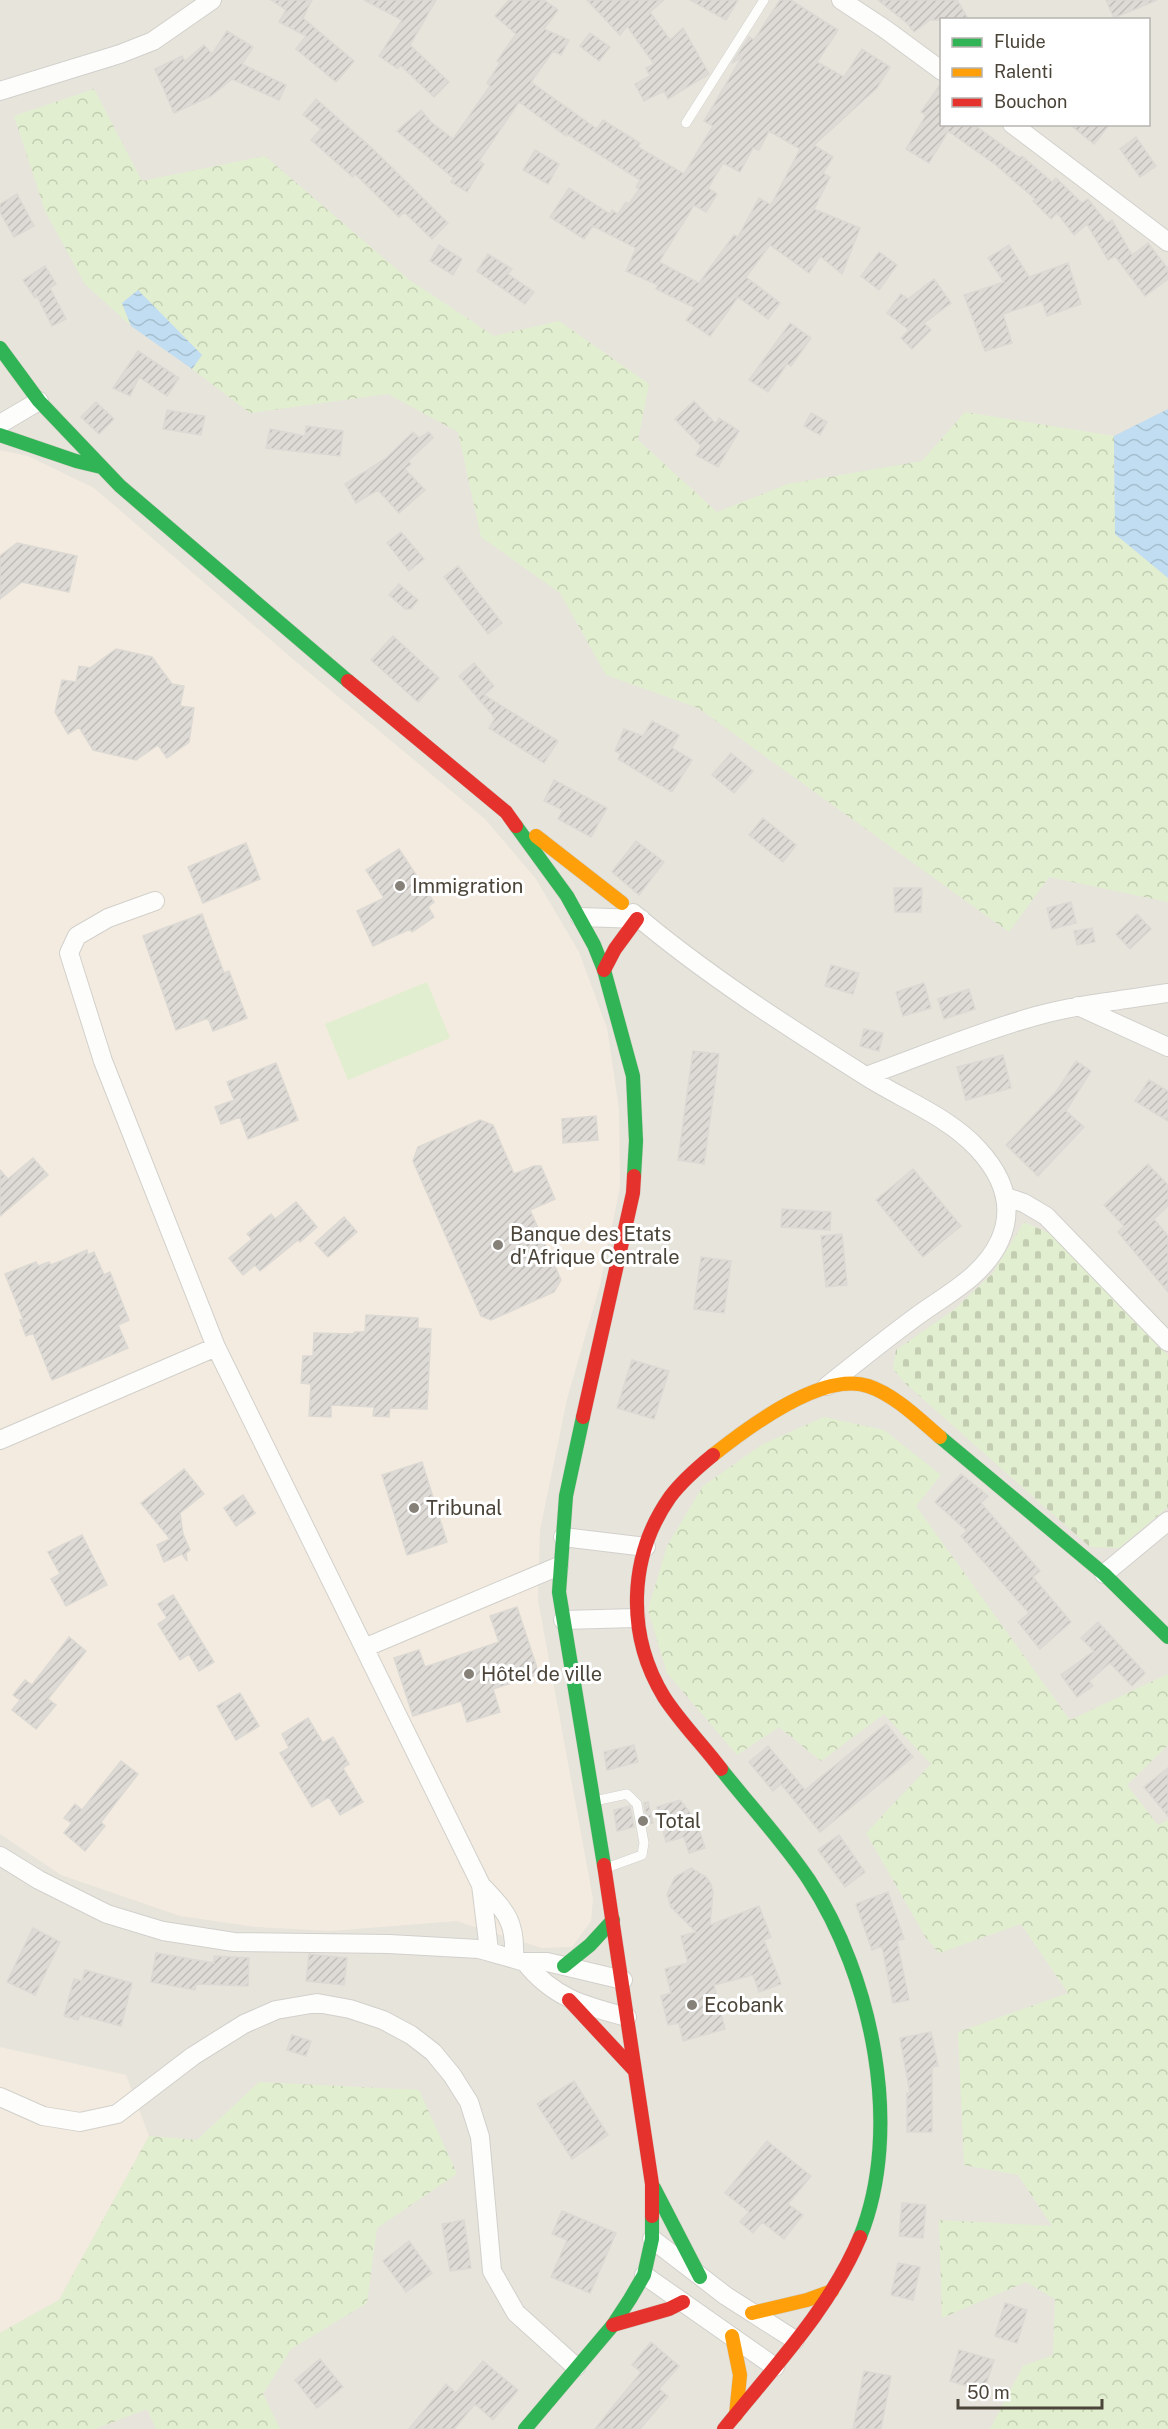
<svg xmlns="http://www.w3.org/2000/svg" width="1168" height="2429" viewBox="0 0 1168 2429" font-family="'Public Sans',sans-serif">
  <defs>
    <pattern id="forest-crowns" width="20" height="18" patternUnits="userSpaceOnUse" patternTransform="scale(1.5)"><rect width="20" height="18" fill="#e1eecf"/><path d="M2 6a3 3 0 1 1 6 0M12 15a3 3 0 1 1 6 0" fill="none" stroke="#c3cdb2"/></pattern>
    <pattern id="cemetery-stones" width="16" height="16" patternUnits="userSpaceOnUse" patternTransform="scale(1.5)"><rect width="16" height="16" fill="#e1eecf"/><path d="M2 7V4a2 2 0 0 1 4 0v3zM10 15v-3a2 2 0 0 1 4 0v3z" fill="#c3cdb2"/></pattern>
    <pattern id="water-waves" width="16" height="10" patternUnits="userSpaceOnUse" patternTransform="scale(1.5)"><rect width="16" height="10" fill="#c0ddf1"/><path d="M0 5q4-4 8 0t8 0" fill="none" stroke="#a6bfcf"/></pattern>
    <pattern id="building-hatch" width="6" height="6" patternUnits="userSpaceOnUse" patternTransform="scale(1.5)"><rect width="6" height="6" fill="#dedbd6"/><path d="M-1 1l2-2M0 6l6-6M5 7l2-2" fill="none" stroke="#c0bdb8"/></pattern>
  </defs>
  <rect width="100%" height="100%" fill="#f4f2ee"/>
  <!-- residential -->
  <path fill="#e7e4dc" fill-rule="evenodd" d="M0,0H1168V2429H0ZM942,20H1148V124H942Z"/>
  <!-- commercial -->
  <path fill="#f3ebdf" d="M0,450L28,456L94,488L294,660L485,819L536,879L579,952L607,1028L619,1109L620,1187L600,1285L567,1399L540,1530L538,1600L593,1899L591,1921L572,1947L542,1948L456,1921L331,1931L256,1927L180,1916L61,1875L0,1834Z
    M0,2047L126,2075L149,2136L59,2300L0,2333Z"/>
  <!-- grass -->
  <path fill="#e1eecf" d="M427,982L450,1038L348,1080L325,1024Z"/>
  <!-- forest -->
  <path fill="url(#forest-crowns)" d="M94,89L142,181L265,156L408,279L494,336L559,321L649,384L638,440L717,512L788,484L922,461L965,412L1114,436L1115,534L1168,578V902L1049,877L1009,932L698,708L606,675L560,593L481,537L458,432L388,394L250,413L192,369L202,355L138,290L122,303L131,326L85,284L45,211L14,116Z
    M824,1417L884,1430L941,1475L916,1506L1070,1720L1168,1674V1745L1127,1785L1158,1825L1168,1820V2429H990L1023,2366L1053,2355L1055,2299L1026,2282L942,2318L939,2220L1052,2226L1018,2175L964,2165L958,2032L1068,1993L1021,1924L939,1953L926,1938L866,1833L931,1764L884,1714L821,1761L779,1727L737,1755L667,1673L648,1610L667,1546L703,1486L763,1444Z
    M259,2082L419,2090L457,2174L377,2228L367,2303L291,2349L263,2394L280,2429H156L147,2409L95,2429H0V2333L59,2300L149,2136L197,2140Z"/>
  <!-- cemetery -->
  <path fill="url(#cemetery-stones)" d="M1024,1222L1051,1234L1168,1355V1507L1119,1548L1090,1547L906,1384L893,1369L896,1350L955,1309L993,1273Z"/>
  <!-- water -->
  <path fill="url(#water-waves)" d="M138,290L202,355L192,369L131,326L122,303Z
    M1168,409V578L1115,534L1114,436Z"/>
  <!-- building -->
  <path fill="url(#building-hatch)" stroke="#dcd9d4" stroke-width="1.5" fill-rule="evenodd" d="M271,0H312L303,18L354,61L336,82L296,49L306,36L279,22L286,10Z
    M364,0H436L410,45L449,82L434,97L400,65L398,69L379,56L402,20Z
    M509,0H544L558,10L544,29L569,40L561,55L553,51L531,82L597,129L603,120L640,143L638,147L684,174L713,126L704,121L742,57L732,63L749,37L754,40L780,0H791L838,30L817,62L844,77L862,49L890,67L877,88L814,145L833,157L823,173L830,177L814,209L860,228L842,274L820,256L809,273L770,245L746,277L780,303L768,319L738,297L710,336L686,320L695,308L656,289L658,285L626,271L636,248L593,226L584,239L550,217L569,188L610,214L612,210L618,214L626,202L629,204L639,189L636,187L640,180L567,134L566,136L519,102L479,161L484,164L467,192L451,182L453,178L397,131L421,110L431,122L453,139L490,86L487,83L500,63L497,61L516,34L495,16ZM769,131L800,149L771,205L759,198L738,237L734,235L699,283L659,262L694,205L706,212L717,194L708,188L723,163L740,172L753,148L759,150Z
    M587,0H664L650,12L670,40L683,28L709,74L668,99L664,91L644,101L635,84L650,76L646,68L654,64L627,26L620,35Z
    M690,0H738L726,20Z
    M878,0H957L969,20H930L914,32L908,24Z
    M1106,0H1157L1114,18Z
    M227,31L253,47L242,64L286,85L279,100L232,79L211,96L174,113L155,69L182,56L185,61L204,45L212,54Z
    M590,33L610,47L599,61L580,46Z
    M942,82V124H973L1020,158L1022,156L1052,182L1056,178L1082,203L1088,199L1107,223L1112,220L1132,255L1148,243L1168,269V279L1145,296L1115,256L1108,260L1087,224L1074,235L1057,213L1051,219L1033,201L1035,199L996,165L948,131L929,163L906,149L926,115L921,112Z
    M316,99L373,149L448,223L432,239L404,212L399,217L355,174L353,177L311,140L321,129L303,115Z
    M1069,124H1110L1094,144Z
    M1136,137L1156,166L1140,177L1120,149Z
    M535,150L559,164L548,184L523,170Z
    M17,194L34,226L14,237L0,212V204Z
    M439,245L462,259L453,275L430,261Z
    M1009,245L1029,277L1068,263L1081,304L1047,316L1042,301L1003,314L1012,343L985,351L964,295L1004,282L988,258Z
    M879,252L897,265L879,290L861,276Z
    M488,254L512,269L508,274L534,292L525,304L477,271Z
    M45,266L56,284L50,288L66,319L52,326L37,296L35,298L23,280Z
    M934,279L951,303L924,323L931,330L912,349L901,338L909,330L887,313L901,294L908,299Z
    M790,323L811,338L791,366L787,364L768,392L749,380Z
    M138,351L179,378L167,396L139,377L130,396L113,388Z
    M694,401L716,424L719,418L739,431L718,467L696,455L701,446L675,419Z
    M96,402L114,419L99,434L81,417Z
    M167,410L205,416L201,435L163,429Z
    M811,413L827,422L820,435L804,426Z
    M306,426L343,431L340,456L266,448L270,429L305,436Z
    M413,432L419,438L429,432L433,438L408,461L411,464L405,469L425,490L399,513L378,490L356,503L345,484L385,459Z
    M401,532L424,559L409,571L387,543Z
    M17,543L77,556L69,592L22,582L0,599V556Z
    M458,566L502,623L488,634L444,577Z
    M399,584L418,600L411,609H405L389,595Z
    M393,636L439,678L418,702L371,660Z
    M116,649L152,657L172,684L184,686L180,706L194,708L189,742L167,758L158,745L136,760L93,750L79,727L68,734L55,712L62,680L76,682L79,666L90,668Z
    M474,663L494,686L484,695L558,741L544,763L489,728L495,718L459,676Z
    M652,721L679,735L672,748L692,760L672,792L618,759L621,753L615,751L624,729L643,736Z
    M731,753L753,771L734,793L712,775Z
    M554,780L607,808L591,837L558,819L563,810L544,801Z
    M763,818L796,845L783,862L749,835Z
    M636,841L664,862L639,895L612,872Z
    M246,843L260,879L203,903L188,867Z
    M399,849L434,902L428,907L434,917L412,932L410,929L373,946L357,911L384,898L366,870Z
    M894,888H922L921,912H895Z
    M1071,902L1076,923L1052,929L1047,908Z
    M202,914L224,973L229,971L247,1018L213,1031L208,1018L176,1030L143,936Z
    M1137,914L1151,929L1130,949L1116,934Z
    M1092,928L1095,942L1077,945L1074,931Z
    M831,965L859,973L853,994L825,986Z
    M924,983L931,1008L903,1016L896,992Z
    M969,989L975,1009L944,1019L938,999Z
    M864,1029L883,1033L879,1051L860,1046Z
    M693,1051L719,1054L704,1164L678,1160Z
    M1003,1055L1011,1088L966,1100L957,1067Z
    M1076,1061L1091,1071L1066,1111L1084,1127L1038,1176L1006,1145L1056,1092Z
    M276,1063L298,1120L248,1139L240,1117L221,1124L215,1107L234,1100L227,1082Z
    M1149,1080L1168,1091V1121L1135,1101Z
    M596,1116L598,1140L563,1143L562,1119Z
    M480,1120L493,1125L514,1174L534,1166H541L555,1199L530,1210L561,1280L554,1292L491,1320L481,1316L413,1161L418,1147Z
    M33,1158L48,1175L0,1216V1170L8,1179Z
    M1148,1164L1168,1185V1206L1154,1219L1168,1236V1292L1118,1232L1124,1226L1104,1205Z
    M913,1169L961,1226L923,1257L876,1200Z
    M296,1202L317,1227L300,1242L298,1240L260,1271L255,1265L243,1275L229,1258L252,1239L247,1234L271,1214L275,1219Z
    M782,1209L831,1212L830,1230L781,1227Z
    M344,1217L357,1232L328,1257L315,1243Z
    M842,1234L847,1285L826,1287L821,1236Z
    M87,1250L88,1255L94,1252L104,1275L110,1272L129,1320L118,1325L128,1348L52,1380L33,1333L26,1336L20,1320L23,1319L5,1274L36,1262L38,1266L49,1262L51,1265Z
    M701,1257L731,1261L724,1313L694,1309Z
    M366,1315L418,1318V1328L431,1329L427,1409L390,1408L389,1417L373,1416L374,1407L331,1405V1417L309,1416L311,1384L301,1383L303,1356H313L314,1333L353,1334L355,1332H365Z
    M632,1360L669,1371L654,1419L617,1408Z
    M422,1462L447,1542L407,1555L382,1475Z
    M184,1469L204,1494L180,1513L183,1534L190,1550L186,1553L187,1561L182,1554L164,1562L157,1545L170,1539L141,1503Z
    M961,1474L988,1496L981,1503L1040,1571L1033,1577L1071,1622L1040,1649L1018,1622L1029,1613L961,1536L967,1531L935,1502Z
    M243,1495L255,1513L236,1526L224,1508Z
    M82,1535L107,1585L66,1606L51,1579L60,1574L48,1552Z
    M173,1595L214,1662L199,1671L189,1654L180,1660L158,1624L167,1618L158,1604Z
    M517,1607L539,1674L493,1689L500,1712L467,1722L461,1701L413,1716L394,1658L419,1650L425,1667L499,1642L490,1616Z
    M1098,1622L1145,1673L1132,1686L1110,1663L1089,1681L1093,1686L1077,1697L1061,1675L1094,1651L1081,1638Z
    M69,1637L86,1651L48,1699L56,1705L36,1729L12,1710L20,1700L13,1695L25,1680L32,1685Z
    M240,1693L259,1726L236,1740L217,1706Z
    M308,1718L323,1743L333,1737L349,1764L343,1768L363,1802L340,1815L329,1797L312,1807L280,1753L289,1748L282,1734Z
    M886,1724L913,1757L820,1832L781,1784L773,1791L749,1762L768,1746L805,1790Z
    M634,1745L638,1762L607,1770L604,1752Z
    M121,1761L138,1774L101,1822L105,1826L85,1851L64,1833L72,1823L64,1818L75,1804L82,1810Z
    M1168,1768V1816L1144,1787Z
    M680,1800L696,1820L705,1848L689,1853L684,1837L666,1842L657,1807Z
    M648,1802L653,1823L647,1824L644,1803Z
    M630,1806L634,1827L617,1831L614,1810Z
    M839,1835L865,1872L845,1887L818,1850Z
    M691,1868L706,1877L711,1884L713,1892L710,1925L759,1906L771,1937L764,1940L781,1984L759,1992L753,1975L714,1985L725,2029L683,2041L679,2023L668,2025L661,1996L671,1993L665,1969L688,1963L681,1936L696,1932L671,1907L667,1894L675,1877Z
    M888,1892L904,1939L897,1941L909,2000L893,2003L882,1946L872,1950L856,1904Z
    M33,1928L60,1942L35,1995L7,1982Z
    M156,1953L214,1963V1956L249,1958L248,1986L196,1984L195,1990L151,1982Z
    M309,1954L347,1958L344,1985L306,1981Z
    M85,1970L132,1983L121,2026L80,2015L78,2020L64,2016L74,1979L82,1981Z
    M931,2032L938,2066L932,2067V2132H907V2093H910L900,2038Z
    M292,2035L311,2041L306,2056L287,2050Z
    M574,2081L608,2135L572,2159L537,2104Z
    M767,2141L811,2176L788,2204L803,2215L784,2239L762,2222L753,2233L740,2222L749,2212L725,2193Z
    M902,2203L926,2205L923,2238L899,2236Z
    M562,2211L616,2233L590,2293L551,2277L567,2240L552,2234Z
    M464,2220L471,2268L450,2271L442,2224Z
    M409,2241L432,2273L406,2292L383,2261Z
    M898,2263L920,2267L913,2300L891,2295Z
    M1005,2303L1027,2310L1017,2343L995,2336Z
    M651,2342L679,2366L659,2389L668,2396L640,2429H595L641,2372L632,2365Z
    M959,2350L994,2360L984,2391L950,2381Z
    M320,2359L343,2387L317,2408L295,2380Z
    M483,2361L518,2390L493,2420L475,2404L454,2429H409L446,2384L456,2393Z
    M864,2371L891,2376L881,2429H853Z"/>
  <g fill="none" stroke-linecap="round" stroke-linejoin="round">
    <defs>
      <path id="lane" d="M686,123L764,0
        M599,1800L627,1794L637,1804L644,1843L642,1855L609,1867"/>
      <path id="street" d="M841,0L885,29L942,71
        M0,91L120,54L153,41L212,0
        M1012,124L1168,242
        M0,424L39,401
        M155,901L108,918L77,936L69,953L103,1061L216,1347L481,1885C505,1911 516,1920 514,1958
        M633,913C705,974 785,1025 864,1075C901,1099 948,1116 978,1149C1002,1175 1015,1206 1000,1240C984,1276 947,1294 917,1316C887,1338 857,1362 827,1386
        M580,917L641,919
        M1078,1006L1168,1047
        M866,1076C922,1056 978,1032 1036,1016C1079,1004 1124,1000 1168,993
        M1006,1197L1024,1203L1046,1216L1168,1342
        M0,1440L216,1347
        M563,1537L646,1547
        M1104,1574L1168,1521
        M563,1620L636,1618
        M364,1648L559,1566
        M0,1856L39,1880L107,1914L163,1931L234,1942L389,1944L479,1949L525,1962H547L623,1980
        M481,1885L489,1950
        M525,1962C553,1998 585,2006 627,2017
        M0,2097L43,2116L80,2122L117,2114L193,2056L244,2024L276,2010L317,2003L350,2009L383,2020L411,2035L433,2052L452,2075L469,2102L480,2137L492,2271L516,2313L576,2367
        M652,2239L726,2296L795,2340
        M644,2275L775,2367"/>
      <path id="fast" d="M0,348L39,401L120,486L348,681
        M0,435L76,461L101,467
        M516,826L567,896L594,945L604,970L633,1076L636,1141L634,1176
        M583,1417L566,1496L559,1592L604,1865
        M940,1437L1104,1574L1168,1637
        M721,1769C750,1806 783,1841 809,1880C872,1976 904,2128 860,2237
        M564,1966L590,1945L613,1920
        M654,2188L700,2277
        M525,2429L613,2325L630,2299L644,2275L652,2239V2216"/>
      <path id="slow" d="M536,836L622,903
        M713,1455C747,1428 822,1371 868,1386C895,1395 919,1419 940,1437
        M752,2313L807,2300L832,2291
        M732,2336L740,2375L736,2415"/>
      <path id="jam" d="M348,681L506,812L516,826
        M604,970L615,949L637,919
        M583,1417L633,1193L634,1176
        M713,1455C697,1468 682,1481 670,1497C628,1557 626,1635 664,1697C680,1722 703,1745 721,1769
        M604,1865L652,2184V2216
        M569,2000L635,2071
        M613,2325L669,2309L683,2302
        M724,2429C772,2369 830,2309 860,2237"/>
    </defs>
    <!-- lane casing -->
    <use href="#lane" stroke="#d2d0cb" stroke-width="10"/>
    <!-- street casing -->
    <use href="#street" stroke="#d2d0cb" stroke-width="20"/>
    <!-- fast casing -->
    <use href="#fast" stroke="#d3cfc5" stroke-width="15"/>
    <!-- slow casing -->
    <use href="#slow" stroke="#d3cfc5" stroke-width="15"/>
    <!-- jam casing -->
    <use href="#jam" stroke="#d3cfc5" stroke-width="15"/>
    <!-- lane -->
    <use href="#lane" stroke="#fdfdfc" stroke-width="9"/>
    <!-- street -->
    <use href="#street" stroke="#fdfdfc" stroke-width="18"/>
    <!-- fast -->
    <use href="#fast" stroke="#30b455" stroke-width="14"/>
    <!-- slow -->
    <use href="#slow" stroke="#ff9f0a" stroke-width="14"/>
    <!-- jam -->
    <use href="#jam" stroke="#e5322d" stroke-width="14"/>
  </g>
  <!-- markers -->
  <g fill="#868178" stroke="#fff" stroke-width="2">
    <circle cx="400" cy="886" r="6"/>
    <circle cx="498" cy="1245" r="6"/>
    <circle cx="414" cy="1508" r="6"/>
    <circle cx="469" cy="1674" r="6"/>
    <circle cx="643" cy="1821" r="6"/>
    <circle cx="692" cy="2005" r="6"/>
  </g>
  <g text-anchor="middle" stroke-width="6" stroke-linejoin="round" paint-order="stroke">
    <!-- poi labels -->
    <g font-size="20" fill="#4b4439" stroke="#fff" text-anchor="start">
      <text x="412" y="893">Immigration</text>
      <text x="510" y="1241">Banque des Etats<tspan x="510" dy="23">d'Afrique Centrale</tspan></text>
      <text x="426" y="1515">Tribunal</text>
      <text x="481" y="1681">Hôtel de ville</text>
      <text x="655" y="1828">Total</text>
      <text x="704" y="2012">Ecobank</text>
    </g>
  </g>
  <!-- legend -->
  <rect x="940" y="18" width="210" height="108" fill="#ffffff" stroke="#b7b4b0" stroke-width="1.5"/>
  <rect x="952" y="38" width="30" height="9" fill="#30b455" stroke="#b7b4b0" stroke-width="1.5"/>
  <text x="994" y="48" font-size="18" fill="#4b4439">Fluide</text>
  <rect x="952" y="68" width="30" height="9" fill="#ff9f0a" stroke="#b7b4b0" stroke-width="1.5"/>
  <text x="994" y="78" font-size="18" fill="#4b4439">Ralenti</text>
  <rect x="952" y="98" width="30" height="9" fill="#e5322d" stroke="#b7b4b0" stroke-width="1.5"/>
  <text x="994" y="108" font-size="18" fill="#4b4439">Bouchon</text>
  <!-- scale -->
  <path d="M958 2399v9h144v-9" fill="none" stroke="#4b4439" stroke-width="3"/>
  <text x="967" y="2399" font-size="18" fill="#4b4439" stroke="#ffffff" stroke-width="4.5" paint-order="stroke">50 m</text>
</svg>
